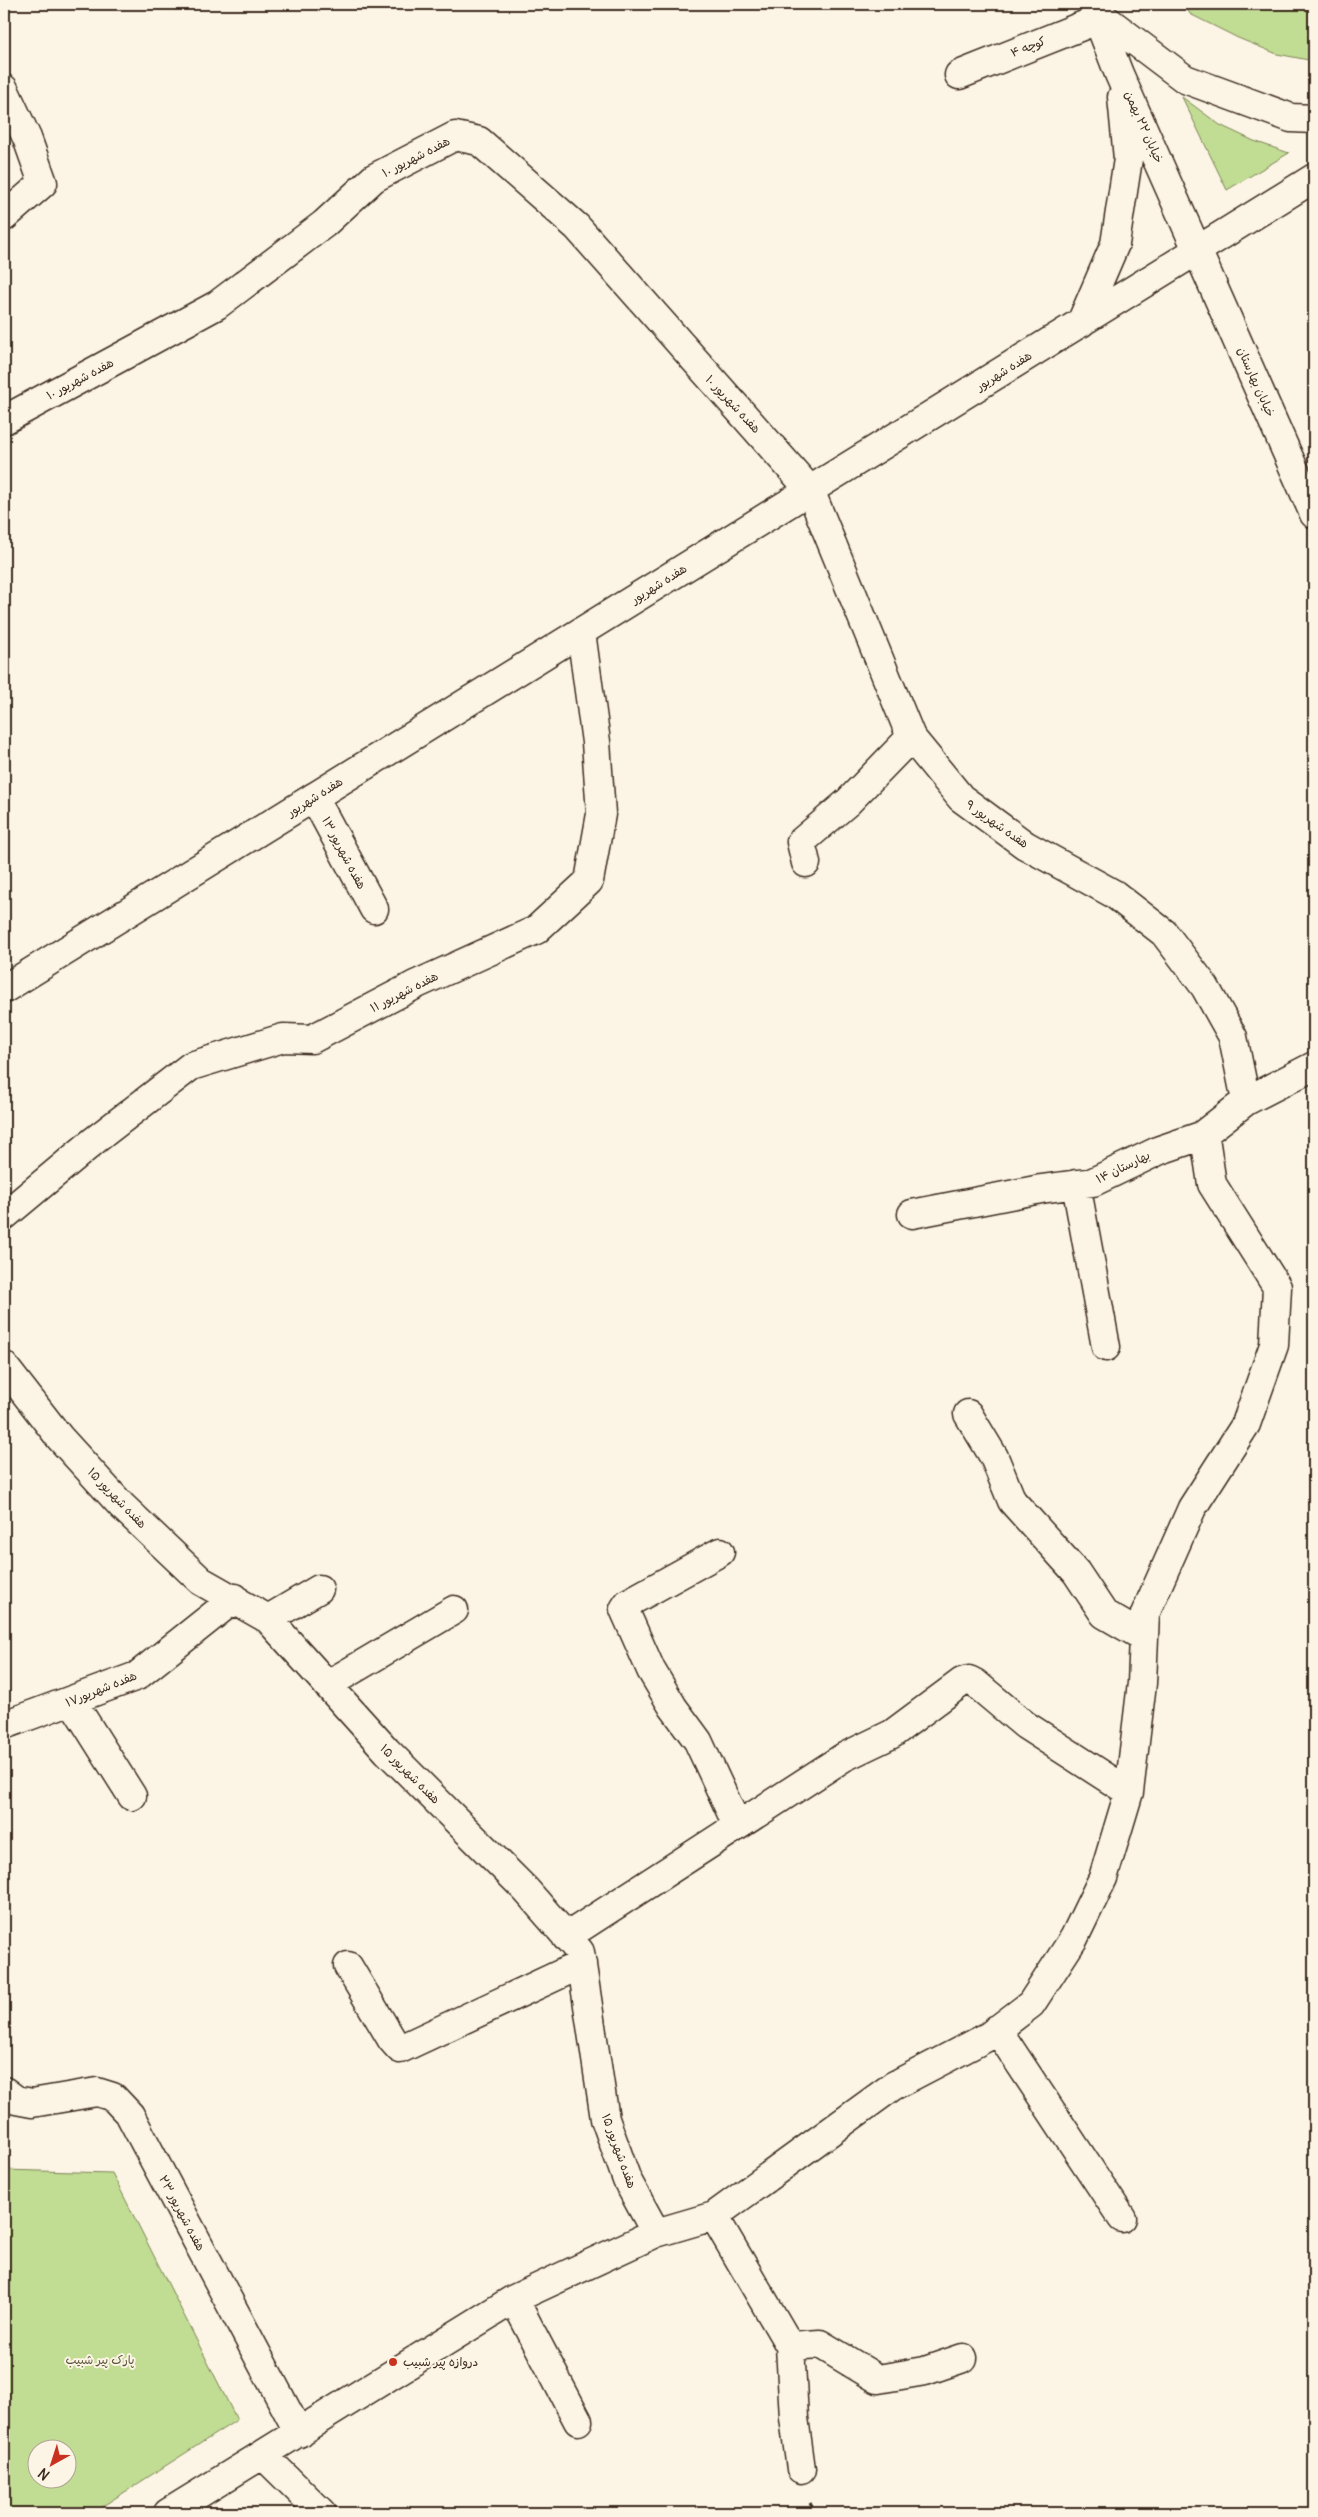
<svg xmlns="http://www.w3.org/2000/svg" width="1318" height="2517" viewBox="0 0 1318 2517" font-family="Delius,'Playpen Sans Arabic',sans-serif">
  <rect width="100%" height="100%" fill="#fcf5e5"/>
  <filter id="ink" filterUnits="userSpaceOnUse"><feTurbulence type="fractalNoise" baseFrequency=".02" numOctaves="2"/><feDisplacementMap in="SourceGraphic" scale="10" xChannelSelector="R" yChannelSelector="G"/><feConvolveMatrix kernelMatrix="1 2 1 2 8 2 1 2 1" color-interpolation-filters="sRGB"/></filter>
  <g filter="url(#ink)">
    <!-- green -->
    <path fill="#c1dc93" stroke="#7e8358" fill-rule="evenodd" d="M1184,4H1314V61L1277,54L1238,38L1190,14Z
      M1182,97L1220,125L1254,141L1289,153L1227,190Z
      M4,2170L112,2173L237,2420L92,2513H4ZM38,2450H68V2480H38Z"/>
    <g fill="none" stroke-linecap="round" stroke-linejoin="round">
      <defs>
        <path id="minor" d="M959,75L1097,20
          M4,89L27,138L43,183L4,217
          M4,420L217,305L324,224L374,178L455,136L479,141L577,227L810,490L911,737L961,798L1025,845L1114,894L1164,933L1205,987L1233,1037L1246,1101
          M314,797L374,909
          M806,863L801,842L848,802L911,737
          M1076,1184L1106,1347
          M912,1214L1041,1189L1093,1182L1160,1150L1201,1136L1246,1101L1314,1066
          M4,1216L95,1140L191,1066L283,1038L312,1039L417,984L536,930L589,881L601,814L596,742L581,632
          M4,1366L60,1438L122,1506L201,1581L268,1619L387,1751L526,1890L580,1952L605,2119L627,2180L656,2233L714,2216L893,2086L989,2036L1031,2004L1074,1938L1103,1878L1129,1792L1142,1683L1145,1614L1192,1508L1246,1424L1274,1345L1277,1287L1212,1184L1206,1144L1201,1136
          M968,1414L994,1457L1012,1501L1076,1572L1104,1614L1144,1637
          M720,1552L628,1603L624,1609L651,1670L673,1707L698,1741L737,1825
          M268,1619L319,1589
          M327,1685L454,1610
          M72,1701L132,1796
          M4,1725L137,1676L235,1598
          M566,1937L844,1757L892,1734L962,1682L969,1680L975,1683L1025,1725L1129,1792
          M348,1966L392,2040L400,2049L582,1964
          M997,2029L1122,2218
          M4,2091L16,2100L32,2103L97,2092L113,2097L130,2115L299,2433
          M714,2216L790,2346L794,2418L801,2469
          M514,2299L578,2421
          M790,2346L820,2344L878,2379L925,2371L963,2358
          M263,2455L322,2513
          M168,2513L514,2299L656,2233"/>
        <path id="secondary" d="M1092,4L1119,74L1314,514
          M1095,11L1185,79L1291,118L1314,119
          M1081,323L1115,244L1128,159L1122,97
          M4,989L1314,178"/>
      </defs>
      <!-- minor casing -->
      <use href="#minor" stroke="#3b2a1e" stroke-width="31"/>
      <!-- secondary casing -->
      <use href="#secondary" stroke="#3b2a1e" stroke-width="31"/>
      <!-- path -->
      <path stroke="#3b2a1e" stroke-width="3" stroke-dasharray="5 4" stroke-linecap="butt" d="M810,2503L815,2513"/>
      <!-- minor -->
      <use href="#minor" stroke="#fcf5e5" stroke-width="28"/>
      <!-- secondary -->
      <use href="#secondary" stroke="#fcf5e5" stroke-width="28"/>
    </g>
  </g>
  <!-- markers -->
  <circle fill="#c8321e" stroke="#fcf5e5" stroke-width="2" cx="393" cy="2362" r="5"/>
  <g text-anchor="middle" stroke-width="4" stroke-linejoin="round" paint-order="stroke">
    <!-- street labels -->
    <g font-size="12" fill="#3b2a1e" stroke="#fcf5e5">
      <text transform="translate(1028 47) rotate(-21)" y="4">کوچه ۴</text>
      <text transform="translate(1144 127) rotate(66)" y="4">خیابان ۲۲ بهمن</text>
      <text transform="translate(416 157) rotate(-27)" y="4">هفده شهریور ۱۰</text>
      <text transform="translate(1004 371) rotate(-32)" y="4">هفده شهریور</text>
      <text transform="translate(80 379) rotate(-28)" y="4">هفده شهریور ۱۰</text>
      <text transform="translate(1256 382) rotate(66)" y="4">خیابان بهارستان</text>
      <text transform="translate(733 404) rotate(47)" y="4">هفده شهریور ۱۰</text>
      <text transform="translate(659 584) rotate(-32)" y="4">هفده شهریور</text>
      <text transform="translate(315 797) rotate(-32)" y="4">هفده شهریور</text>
      <text transform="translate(997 824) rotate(35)" y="4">هفده شهریور ۹</text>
      <text transform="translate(344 853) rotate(62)" y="4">هفده شهریور ۱۳</text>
      <text transform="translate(404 992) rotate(-27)" y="4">هفده شهریور ۱۱</text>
      <text transform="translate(1123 1167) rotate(-26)" y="4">بهارستان ۱۴</text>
      <text transform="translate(117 1498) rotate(46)" y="4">هفده شهریور ۱۵</text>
      <text transform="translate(101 1689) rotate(-22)" y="4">هفده شهریور۱۷</text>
      <text transform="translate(410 1774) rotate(45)" y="4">هفده شهریور ۱۵</text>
      <text transform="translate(619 2151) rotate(70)" y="4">هفده شهریور ۱۵</text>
      <text transform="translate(182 2213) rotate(62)" y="4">هفده شهریور ۲۳</text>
    </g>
    <!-- park labels -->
    <g font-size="12" fill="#5c563b" stroke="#fcf5e5">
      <text x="100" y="2364">پارک پیر شبیب</text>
    </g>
    <!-- poi labels -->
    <g font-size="12" fill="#3b2a1e" stroke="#fcf5e5" text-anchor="start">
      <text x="403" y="2366">دروازه پیر شبیب</text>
    </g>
  </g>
  <!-- margin -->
  <rect width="1318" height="2517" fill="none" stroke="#fcf5e5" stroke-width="20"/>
  <rect x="10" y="10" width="1298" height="2497" fill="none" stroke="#3b2a1e" stroke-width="2" filter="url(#ink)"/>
  <!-- north arrow -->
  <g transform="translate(52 2464) rotate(219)"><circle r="24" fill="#fcf5e5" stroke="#afa495"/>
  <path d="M0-4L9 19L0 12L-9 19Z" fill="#c8321e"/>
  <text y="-8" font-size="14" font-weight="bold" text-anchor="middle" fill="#3b2a1e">N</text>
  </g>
</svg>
